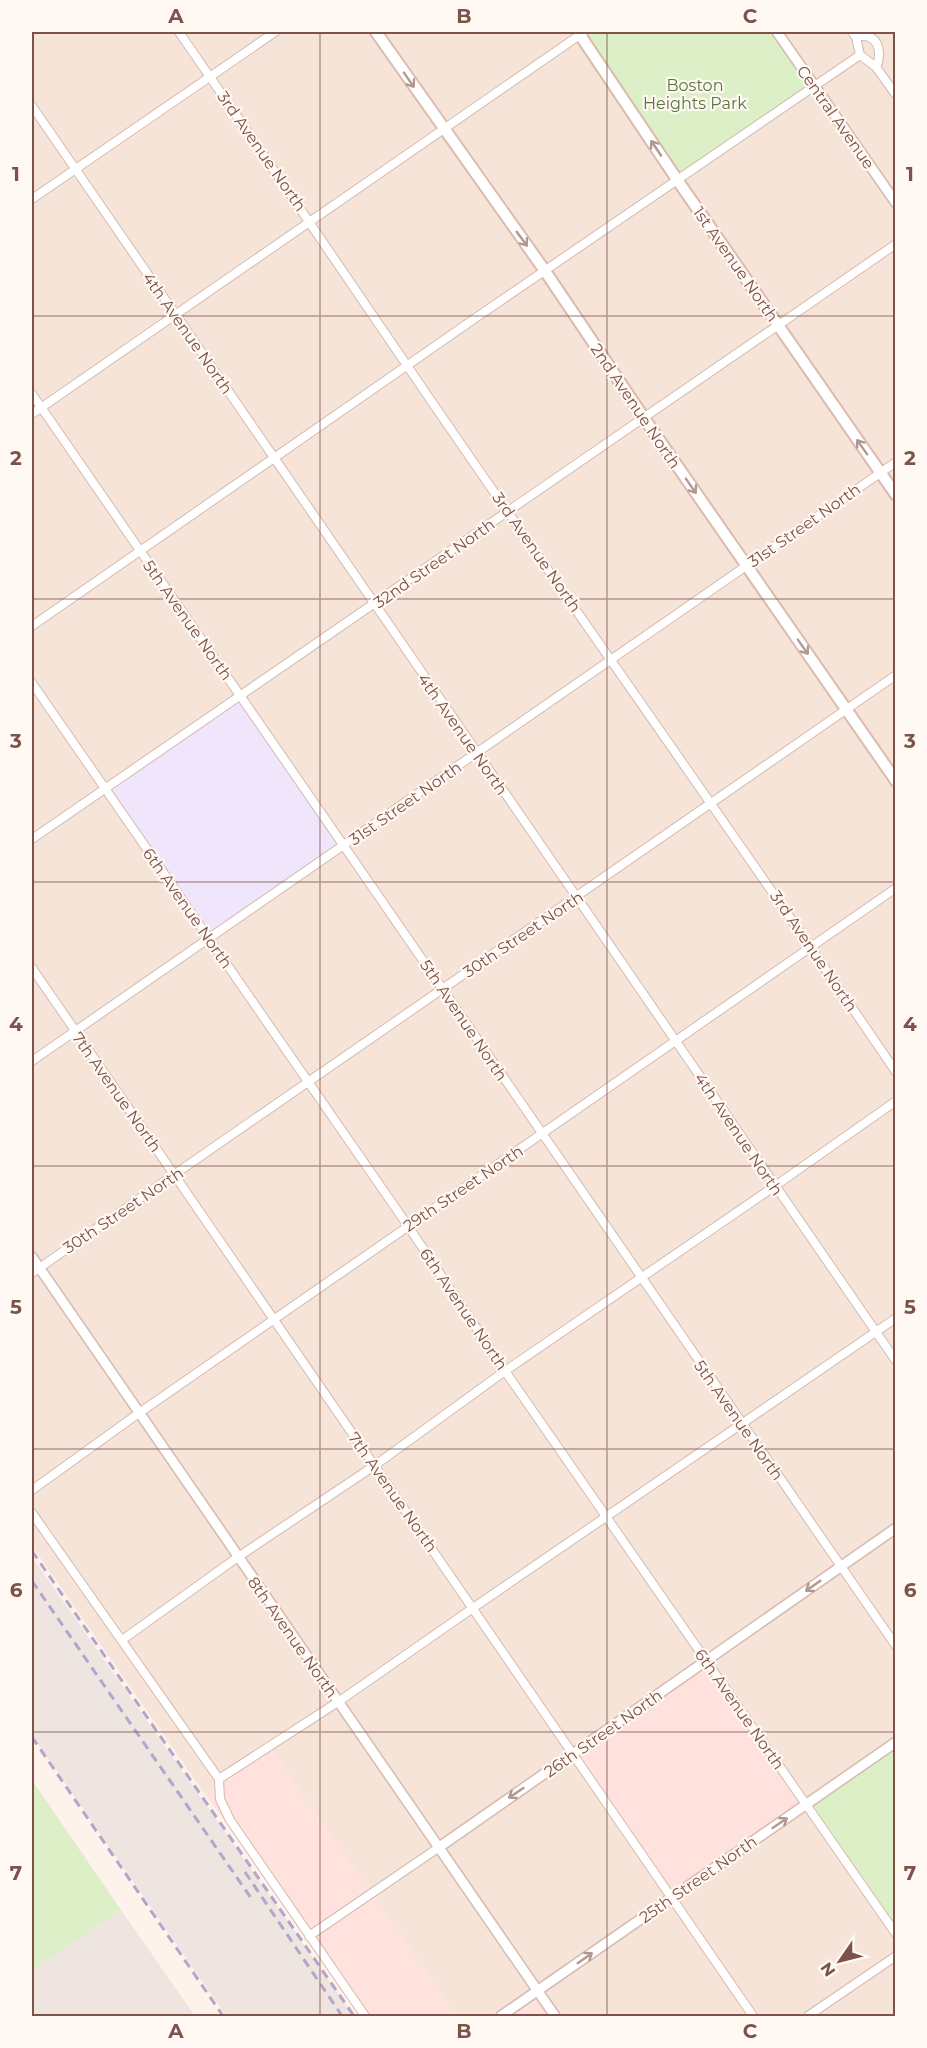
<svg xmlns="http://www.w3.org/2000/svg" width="927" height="2048" viewBox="0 0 927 2048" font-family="Montserrat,sans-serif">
  <rect width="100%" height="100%" fill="#fef3ea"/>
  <!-- residential -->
  <path fill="#f7e4d8" d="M32,32H895V2016H457L270,1748L204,1793L32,1546Z"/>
  <!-- commercial -->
  <path fill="#ffe2de" d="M707,1661L806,1805L673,1898L573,1754Z
    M270,1748L372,1894L457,2016H365L309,1936L204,1793Z
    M537,1991L555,2016H501Z"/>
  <!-- industrial -->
  <path fill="#eee4e0" d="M32,1557L354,2016H226L32,1735Z
    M121,1910L195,2016H32V1970Z"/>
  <!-- education -->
  <path fill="#f0e6fb" d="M240,696L343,845L209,938L104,789Z"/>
  <!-- green -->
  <path fill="#ddefc6" d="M584,32H777L815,87L678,181L580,35Z
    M895,1742V1935L806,1805Z
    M32,1780L121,1910L32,1970Z"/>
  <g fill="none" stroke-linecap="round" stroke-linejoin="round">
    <defs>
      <path id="minor" d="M179,32C256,143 331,255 408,367C569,603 735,835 896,1072
        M852,32L856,37L860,55L876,67L896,95
        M856,37C859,37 863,35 866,36C881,39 881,57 876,67
        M32,106L896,1361
        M32,199L275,32
        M32,394L896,1646
        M32,414L584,32
        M32,626L474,319L860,55
        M32,683L408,1226L505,1371L896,1934
        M32,839L896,244
        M32,968L753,2016
        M32,1061L896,462
        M32,1273L896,675
        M32,1490L139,1413L896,888
        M32,1513L219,1779L220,1799L230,1820L365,2016
        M122,1640L238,1557L374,1466L505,1371L775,1186L896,1101
        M219,1779L338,1702L473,1608L896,1318
        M309,1936L438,1848
        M808,2016L896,1956"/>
      <path id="tertiary" d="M777,32L896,203
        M32,1257L555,2016
        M438,1848L896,1528
        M501,2016L896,1742"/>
      <path id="secondary" d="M376,32L545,271L644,418L896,781
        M578,32L678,181L896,495"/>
    </defs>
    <!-- minor casing -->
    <use href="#minor" stroke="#d5bab0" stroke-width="10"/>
    <!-- tertiary casing -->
    <use href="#tertiary" stroke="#d5bab0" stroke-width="12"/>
    <!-- secondary casing -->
    <use href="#secondary" stroke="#dbbbaf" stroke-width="14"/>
    <!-- minor -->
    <use href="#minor" stroke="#fff" stroke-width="8"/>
    <!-- tertiary -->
    <use href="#tertiary" stroke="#fff" stroke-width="9"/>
    <!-- secondary -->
    <use href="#secondary" stroke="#fff" stroke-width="10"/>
    <!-- rail -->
    <path stroke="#b3a5cc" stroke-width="3" stroke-dasharray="9 6" stroke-linecap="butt" d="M32,1551L354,2016
      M32,1581L251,1898
      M32,1737L223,2016
      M245,1872L342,2016"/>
  </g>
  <!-- one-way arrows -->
  <defs><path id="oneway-shaft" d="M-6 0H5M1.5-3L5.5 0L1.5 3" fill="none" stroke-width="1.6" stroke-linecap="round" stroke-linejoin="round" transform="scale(1.5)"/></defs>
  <g stroke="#b19892">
    <use href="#oneway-shaft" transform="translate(409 80) rotate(55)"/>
    <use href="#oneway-shaft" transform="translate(656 148) rotate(-124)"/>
    <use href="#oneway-shaft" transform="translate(522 239) rotate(54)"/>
    <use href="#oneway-shaft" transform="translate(862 447) rotate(-125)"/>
    <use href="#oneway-shaft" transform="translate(691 486) rotate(55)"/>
    <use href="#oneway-shaft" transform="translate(803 647) rotate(55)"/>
    <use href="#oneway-shaft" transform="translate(813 1586) rotate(145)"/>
    <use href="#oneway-shaft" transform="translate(516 1793) rotate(146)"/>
    <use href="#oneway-shaft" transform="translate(780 1823) rotate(-34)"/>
    <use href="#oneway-shaft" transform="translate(585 1958) rotate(-35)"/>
  </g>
  <!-- grid -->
  <path fill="none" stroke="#7d5349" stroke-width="1.5" stroke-opacity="0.55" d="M320,32V2016M607,32V2016M32,316H896M32,599H896M32,882H896M32,1166H896M32,1449H896M32,1732H896"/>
  <g text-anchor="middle" stroke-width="4.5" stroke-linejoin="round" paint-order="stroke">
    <!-- park labels -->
    <g font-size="16" fill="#57773b" stroke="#fff8f3">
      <text x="695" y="91">Boston<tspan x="695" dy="18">Heights Park</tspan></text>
    </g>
    <!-- street labels -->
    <g font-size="16" fill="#7d5349" stroke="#fff8f3">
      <text transform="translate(836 117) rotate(55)" y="6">Central Avenue</text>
      <text transform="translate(262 151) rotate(55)" y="6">3rd Avenue North</text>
      <text transform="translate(736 264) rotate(55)" y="6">1st Avenue North</text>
      <text transform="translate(188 333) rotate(55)" y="6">4th Avenue North</text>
      <text transform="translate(636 406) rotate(56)" y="6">2nd Avenue North</text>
      <text transform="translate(804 525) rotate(-35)" y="6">31st Street North</text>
      <text transform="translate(537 552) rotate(55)" y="6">3rd Avenue North</text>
      <text transform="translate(434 563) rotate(-35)" y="6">32nd Street North</text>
      <text transform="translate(188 620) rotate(55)" y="6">5th Avenue North</text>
      <text transform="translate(463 734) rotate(55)" y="6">4th Avenue North</text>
      <text transform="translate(405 803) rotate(-35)" y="6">31st Street North</text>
      <text transform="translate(188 908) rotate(55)" y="6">6th Avenue North</text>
      <text transform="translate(523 934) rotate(-34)" y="6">30th Street North</text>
      <text transform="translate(814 951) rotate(56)" y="6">3rd Avenue North</text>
      <text transform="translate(464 1020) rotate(56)" y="6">5th Avenue North</text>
      <text transform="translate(117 1092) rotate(55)" y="6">7th Avenue North</text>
      <text transform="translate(739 1134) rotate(56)" y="6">4th Avenue North</text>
      <text transform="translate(463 1188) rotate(-34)" y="6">29th Street North</text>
      <text transform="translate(123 1210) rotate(-34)" y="6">30th Street North</text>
      <text transform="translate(464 1309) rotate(56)" y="6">6th Avenue North</text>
      <text transform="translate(739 1420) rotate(55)" y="6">5th Avenue North</text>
      <text transform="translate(393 1492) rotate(55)" y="6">7th Avenue North</text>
      <text transform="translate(293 1637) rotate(55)" y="6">8th Avenue North</text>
      <text transform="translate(740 1709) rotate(55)" y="6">6th Avenue North</text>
      <text transform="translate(603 1733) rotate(-35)" y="6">26th Street North</text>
      <text transform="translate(698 1879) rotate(-35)" y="6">25th Street North</text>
    </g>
  </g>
  <!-- border -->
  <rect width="927" height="2048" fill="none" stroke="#fff8f3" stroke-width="66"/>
  <!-- north arrow -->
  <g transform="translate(840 1961) rotate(235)" stroke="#fff8f3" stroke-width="4.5" paint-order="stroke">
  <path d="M0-4.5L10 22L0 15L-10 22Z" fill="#7d5349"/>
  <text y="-9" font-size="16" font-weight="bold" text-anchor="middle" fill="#7d5349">N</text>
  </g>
  <rect x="33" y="33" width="861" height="1982" fill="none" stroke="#7d5349" stroke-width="2"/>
  <g font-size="20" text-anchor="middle" font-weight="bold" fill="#7d5349">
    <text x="176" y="23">A</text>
    <text x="464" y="23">B</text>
    <text x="750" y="23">C</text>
    <text x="16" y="181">1</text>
    <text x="910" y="181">1</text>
    <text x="16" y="465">2</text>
    <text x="910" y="465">2</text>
    <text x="16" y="748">3</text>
    <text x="910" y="748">3</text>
    <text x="16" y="1031">4</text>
    <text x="910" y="1031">4</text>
    <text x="16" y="1314">5</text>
    <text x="910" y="1314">5</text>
    <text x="16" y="1597">6</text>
    <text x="910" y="1597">6</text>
    <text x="16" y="1880">7</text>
    <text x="910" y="1880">7</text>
    <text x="176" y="2038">A</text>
    <text x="464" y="2038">B</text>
    <text x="750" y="2038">C</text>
  </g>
</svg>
